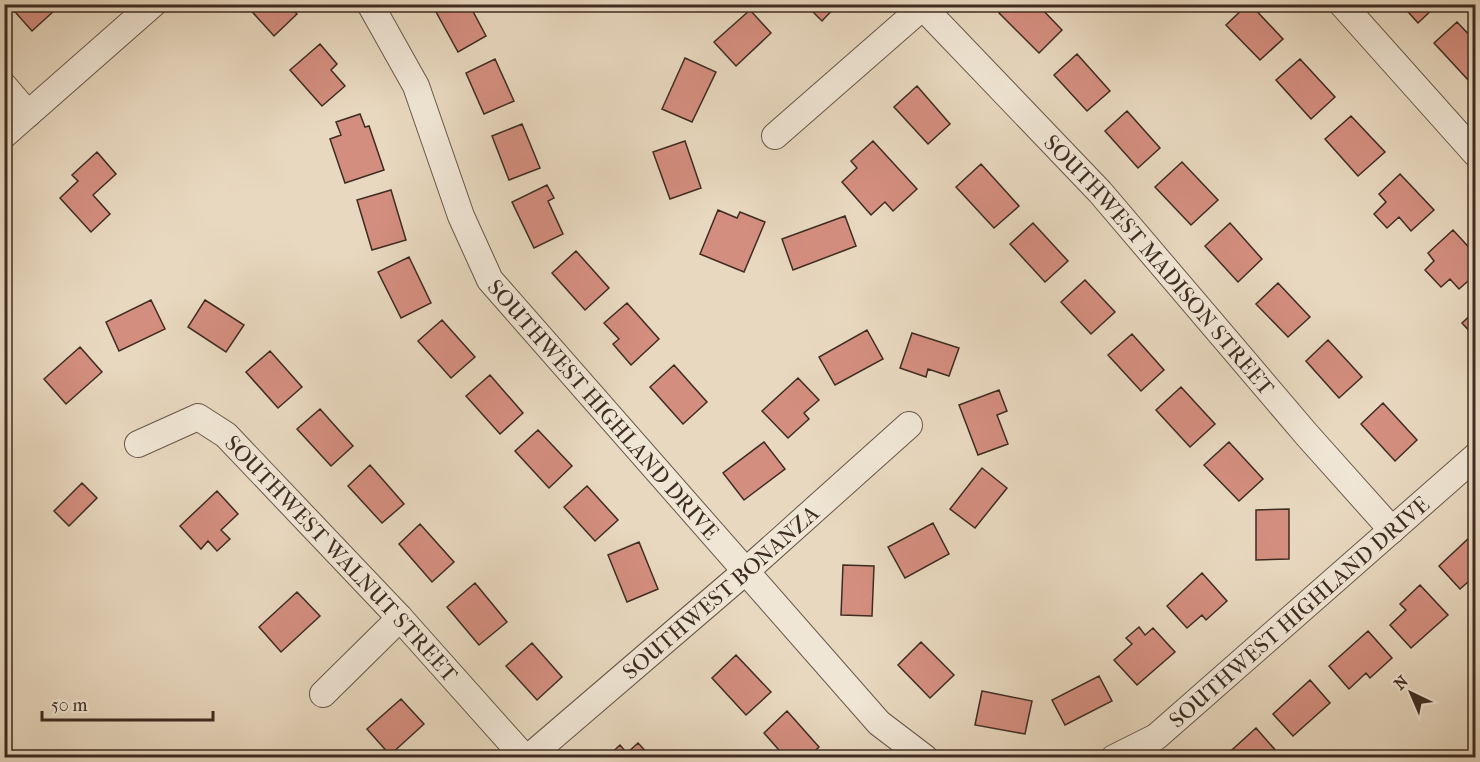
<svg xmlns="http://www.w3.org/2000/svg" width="1480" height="762" viewBox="0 0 1480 762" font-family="'IM FELL French Canon',serif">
  <rect width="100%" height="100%" fill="#e8d8bf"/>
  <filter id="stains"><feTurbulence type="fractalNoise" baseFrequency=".00333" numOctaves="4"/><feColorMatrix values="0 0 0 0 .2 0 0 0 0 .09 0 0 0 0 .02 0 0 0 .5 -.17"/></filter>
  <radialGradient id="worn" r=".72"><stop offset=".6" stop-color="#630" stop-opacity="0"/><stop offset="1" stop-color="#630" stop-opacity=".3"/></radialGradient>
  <!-- building -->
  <path fill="#d48e7f" stroke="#3e2c22" stroke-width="1.5" d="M8,4H50L55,10L32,31Z
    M245,4H288L297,14L274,36Z
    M445,4H469L486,36L458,52L435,10Z
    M805,4H838L822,21Z
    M1007,4H1037L1062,30L1039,53L999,13Z
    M1248,4H1250L1283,39L1260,60L1226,25Z
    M1401,4H1438L1418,23Z
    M750,10L771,33L736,66L714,42Z
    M1457,22L1476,42V75L1469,81L1434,43Z
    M320,44L337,64L331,70L345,86L322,106L290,70Z
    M1077,54L1110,91L1087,111L1054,75Z
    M685,58L716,72L692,122L662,109Z
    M495,59L514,101L484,114L466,73Z
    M1300,59L1335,97L1311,119L1276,80Z
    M917,86L950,124L928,144L894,107Z
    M1127,111L1160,148L1138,168L1105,131Z
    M360,114L365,127L369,126L384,170L345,183L330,139L341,135L336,122Z
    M1351,116L1385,152L1358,176L1325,139Z
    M522,124L540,168L509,180L492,136Z
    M685,141L701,188L670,199L653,152Z
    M873,141L917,189L893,211L885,202L871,215L842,182L857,168L851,161Z
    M97,152L116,174L93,195L110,214L91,232L60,198L78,181L72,175Z
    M1182,162L1218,200L1191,225L1155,187Z
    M981,164L1019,206L994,228L956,187Z
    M1400,174L1434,210L1411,231L1399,217L1387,228L1374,214L1386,202L1379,194Z
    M547,185L554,198L548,201L563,234L534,248L512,202Z
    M391,190L406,240L372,250L357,200Z
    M718,210L737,218L740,212L765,222L744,272L700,254Z
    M845,216L856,246L793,270L782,239Z
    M1033,223L1068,261L1045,282L1010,244Z
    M1230,223L1262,259L1238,282L1205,246Z
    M1453,230L1476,255V274L1459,289L1450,279L1441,287L1425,270L1434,261L1428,253Z
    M576,251L609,288L585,310L552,273Z
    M409,257L431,303L401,318L378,272Z
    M1085,280L1115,312L1091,334L1061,302Z
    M1278,283L1310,317L1288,337L1256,304Z
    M151,300L165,329L119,351L106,322Z
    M205,300L244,325L226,352L188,327Z
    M627,303L659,339L631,365L613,344L619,339L604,323Z
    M1476,310V338L1462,323Z
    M442,320L475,357L451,378L418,341Z
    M867,330L883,359L835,385L819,357Z
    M912,333L959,348L949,376L928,369L926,377L900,368Z
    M1132,334L1164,370L1141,391L1108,355Z
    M1328,340L1362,377L1339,398L1306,361Z
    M80,347L102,372L66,404L44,379Z
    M270,351L302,387L278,408L246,372Z
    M674,365L707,402L683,424L650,387Z
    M490,375L523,413L500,434L466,396Z
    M798,378L819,400L804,413L809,419L788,438L762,411Z
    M1181,387L1215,424L1190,447L1156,410Z
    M999,390L1007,411L997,415L1008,444L978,455L959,405Z
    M1383,403L1417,440L1395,461L1361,424Z
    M320,409L353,446L331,466L297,429Z
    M538,430L572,466L549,488L515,451Z
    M764,442L785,469L744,500L723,473Z
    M1229,442L1263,479L1239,501L1204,465Z
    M370,465L404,504L382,523L348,486Z
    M982,468L1007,488L975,528L950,509Z
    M82,483L97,498L69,526L54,511Z
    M587,486L618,520L595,541L564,507Z
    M217,491L238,514L221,530L230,539L217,551L208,541L201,549L180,526Z
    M1289,509V559L1256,560V510Z
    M933,523L949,554L905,578L888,547Z
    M420,524L454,562L432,582L399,544Z
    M1471,536L1476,541V575L1460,589L1439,566Z
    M639,542L658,589L627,602L608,555Z
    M843,565L874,566L872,616L841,615Z
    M1202,573L1227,601L1206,620L1202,615L1187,628L1167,606Z
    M475,583L507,622L479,645L447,607Z
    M1420,585L1448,615L1411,648L1390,625L1406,610L1400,604Z
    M297,592L320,616L281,652L259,627Z
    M1139,627L1145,635L1153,628L1175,652L1137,685L1114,660L1132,644L1126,638Z
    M1368,631L1392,658L1370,678L1366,673L1349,689L1329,666Z
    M921,642L954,675L930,698L898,665Z
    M532,643L562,677L537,700L506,666Z
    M736,655L771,692L746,715L712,678Z
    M1099,676L1112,701L1065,725L1052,700Z
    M1310,680L1330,703L1293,736L1273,714Z
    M982,691L1032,701L1025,734L975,725Z
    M401,699L424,724L390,755L367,729Z
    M787,711L819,747L808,758H786L764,733Z
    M1256,728L1277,752L1270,758H1223Z
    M638,743L652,758H606L620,745L627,753Z"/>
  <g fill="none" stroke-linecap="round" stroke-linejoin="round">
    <defs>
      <g id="minor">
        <path id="s1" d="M370,4L416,86L461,216L490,280L879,723L925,758"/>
        <path id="s2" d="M920,4L1100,192L1307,435L1392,530"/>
        <path d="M1342,4L1476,154"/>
        <path d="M4,86L28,114"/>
        <path d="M4,135L153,4"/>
        <path d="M775,136L926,4"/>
        <path id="s3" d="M138,444L198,417L226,435L400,618L525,758"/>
        <path d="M323,694L400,618"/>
        <path id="s4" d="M528,758L746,571L909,425"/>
        <path id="s5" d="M1114,758L1156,737L1476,456"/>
      </g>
    </defs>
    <!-- minor casing -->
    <use href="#minor" stroke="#685749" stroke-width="28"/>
    <!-- minor -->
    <use href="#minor" stroke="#f0e6d5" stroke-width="26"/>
  </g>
  <g text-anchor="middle" stroke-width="5" stroke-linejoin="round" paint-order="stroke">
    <!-- street labels -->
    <g font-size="22" fill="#3e2c22" stroke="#f0e6d5">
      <text dy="8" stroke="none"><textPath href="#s2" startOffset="354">SOUTHWEST MADISON STREET</textPath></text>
      <text dy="8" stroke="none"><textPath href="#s1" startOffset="474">SOUTHWEST HIGHLAND DRIVE</textPath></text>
      <text dy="8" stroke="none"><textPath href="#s3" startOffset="268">SOUTHWEST WALNUT STREET</textPath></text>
      <text dy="8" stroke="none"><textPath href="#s4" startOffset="254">SOUTHWEST BONANZA</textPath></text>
      <text dy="8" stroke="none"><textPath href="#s5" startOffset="237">SOUTHWEST HIGHLAND DRIVE</textPath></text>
    </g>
  </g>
  <!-- margin -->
  <rect width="1480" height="762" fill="none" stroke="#e8d8bf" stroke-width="24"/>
  <rect x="6" y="6" width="1468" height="750" fill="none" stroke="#3e2c22" stroke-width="3"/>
  <rect x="12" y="12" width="1456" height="738" fill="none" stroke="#3e2c22" stroke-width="1.5"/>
  <!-- north arrow -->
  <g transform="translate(1411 693) rotate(316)" stroke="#f0e6d5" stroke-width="4.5" paint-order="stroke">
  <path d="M0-4.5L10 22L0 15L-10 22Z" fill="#3e2c22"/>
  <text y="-9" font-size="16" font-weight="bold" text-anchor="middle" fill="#3e2c22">N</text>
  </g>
  <!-- scale -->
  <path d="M42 711v9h171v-9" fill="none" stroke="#3e2c22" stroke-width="3"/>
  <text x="51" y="711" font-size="18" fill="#3e2c22" stroke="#f0e6d5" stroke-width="4.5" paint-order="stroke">50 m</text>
  <rect width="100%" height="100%" filter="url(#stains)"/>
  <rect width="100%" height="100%" fill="url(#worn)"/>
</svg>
